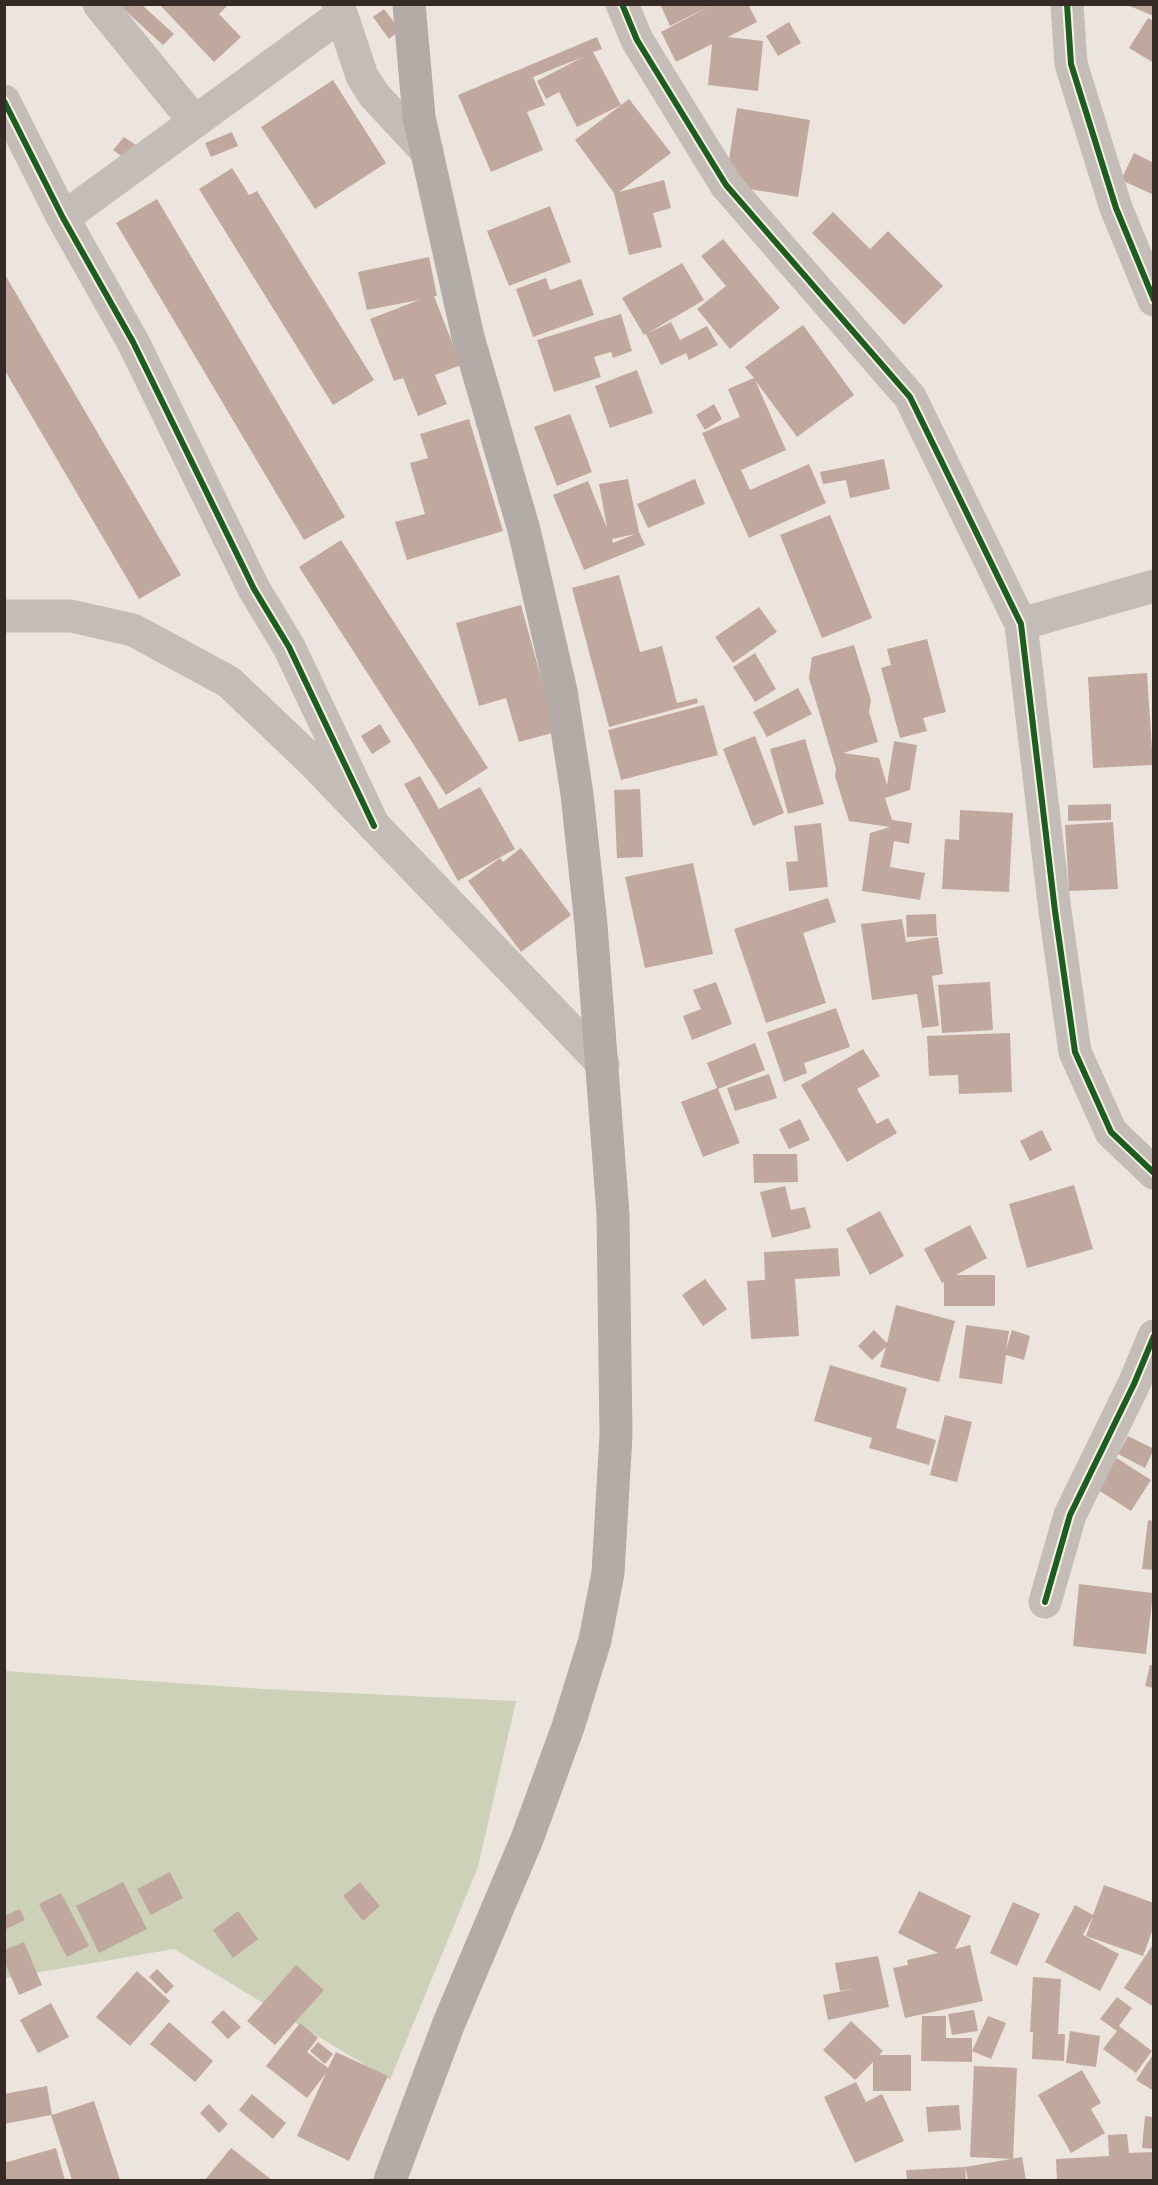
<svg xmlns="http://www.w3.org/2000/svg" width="1158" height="2185" viewBox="0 0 1158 2185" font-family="'Archivo Narrow',sans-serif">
  <rect width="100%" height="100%" fill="#ece5de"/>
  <!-- green -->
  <path fill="#cdd1b7" d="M4,1671L263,1689L516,1701L478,1867L390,2080L174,1949L5,1978Z"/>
  <!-- building -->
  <path fill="#c1a89f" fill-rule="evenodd" d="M118,4H141L174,34L163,45Z
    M159,4H229L219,14L241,37L214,62Z
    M660,4H748L757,22L728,37L763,41L758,91L708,85L712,44L676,62L661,32L712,5L670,26Z
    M1127,4H1154V16L1127,5Z
    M384,9L400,30L389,39L373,17Z
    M1148,18L1154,21V63L1129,48Z
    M789,22L801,43L778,56L766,36Z
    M597,37L602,49L593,52L621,105L577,127L559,92L546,99L537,81L583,57L533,77L545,105L527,112L543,150L491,172L458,95Z
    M333,80L386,163L315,209L261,127Z
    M629,99L671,153L619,192L664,180L671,208L653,213L662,247L629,255L614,193L575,140Z
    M737,108L810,120L798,197L725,185Z
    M232,132L238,146L211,157L205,143Z
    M124,137L139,147L128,161L113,150Z
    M1134,153L1154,163V195L1121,180Z
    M232,168L249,195L257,191L374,380L333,405L199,189Z
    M157,199L345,517L304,540L116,223Z
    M550,206L571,262L509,286L487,231Z
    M833,212L870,249L888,231L943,286L904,325L812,233Z
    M723,239L780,308L730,349L697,309L726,286L701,256Z
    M429,257L437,296H434L461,365L435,375L447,404L418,416L403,378L394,381L370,319L419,300L367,310L358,272Z
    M682,263L704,300L648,333L671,322L680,340L707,326L718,345L689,360L686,353L661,365L646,334L644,335L622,298Z
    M4,273L181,575L139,599L4,369Z
    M546,278L550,290L581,279L594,315L533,337L516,289Z
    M621,314L632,351L613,358L611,352L594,357L601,377L554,392L537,340Z
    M803,325L854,395L797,437L755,380L786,450L741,470L750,490L809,464L826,503L749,538L702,433L740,417L728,389L754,378L745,367Z
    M637,370L653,413L610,428L595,386Z
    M714,404L722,419L705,430L696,415Z
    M570,414L592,472L557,486L534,427Z
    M469,419L503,531L407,560L395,522L425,514L410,463L428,458L420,434Z
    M884,459L890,489L850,498L846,480L823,484L820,472Z
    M628,479L639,532L645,545L584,570L553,495L588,481L607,528L599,484ZM635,534L613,543L612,539Z
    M695,479L705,504L648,528L637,504Z
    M830,515L872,618L822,638L780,535Z
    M341,540L488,768L446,795L299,567Z
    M619,575L640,652L662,646L677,703L697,698L698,703L609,727L572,588Z
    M521,605L556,732L519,742L506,698L479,706L456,623Z
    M759,607L777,632L733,663L715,637Z
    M927,639L946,712L923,718L927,731L900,738L881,668L891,665L887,649Z
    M854,645L871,700L869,712L878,742L843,753L879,758L887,785L894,741L917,745L910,790L885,798L892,820L912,823L909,844L894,841L890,867L925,873L920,900L862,891L870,833L890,827L849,821L835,776L836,769L809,678L812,657Z
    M755,653L776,689L755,702L733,667Z
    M1147,673L1153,765L1093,768L1088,677Z
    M798,688L812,714L767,737L753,712Z
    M704,705L718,755L621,780L608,730Z
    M380,724L391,742L372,754L361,736Z
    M755,736L784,813L753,826L723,749Z
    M805,739L824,804L788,814L770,749Z
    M420,776L439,809L480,787L515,849L458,881L404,784Z
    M640,789L643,857L617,858L614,790Z
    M1111,804V820L1068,821V805Z
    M960,810L1013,813L1009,892L942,889L945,839L959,840Z
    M1113,822L1118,889L1069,891L1065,825Z
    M821,823L828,887L789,891L786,862L798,861L794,826Z
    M521,848L571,915L521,952L468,881L500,858L503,862Z
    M693,863L713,954L645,968L625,877Z
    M828,898L836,922L803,933L826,1003L766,1023L734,929Z
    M936,914L937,936L907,937L906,915Z
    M902,919L906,942L938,937L943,974L932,976L939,1026L922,1028L917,994L872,1000L861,924Z
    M716,982L732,1024L692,1040L683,1016L701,1009L693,990Z
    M990,982L993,1030L942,1033L938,985Z
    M836,1008L850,1047L804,1063L807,1073L784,1082L767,1032Z
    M1010,1033L1012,1092L959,1094L958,1075L929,1076L927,1036Z
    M755,1043L765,1070L718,1089L740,1143L703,1157L681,1102L717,1088L707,1063Z
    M863,1049L880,1076L857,1089L877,1124L888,1118L897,1133L847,1162L801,1085Z
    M769,1074L777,1098L735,1111L727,1088Z
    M800,1119L810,1140L789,1149L779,1129Z
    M1042,1130L1052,1150L1030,1161L1020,1141Z
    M753,1154H797L798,1182L754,1183Z
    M1074,1185L1093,1249L1027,1268L1009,1204Z
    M785,1186L791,1210L805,1207L811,1228L772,1238L760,1192Z
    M880,1211L904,1256L870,1275L846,1229Z
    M970,1225L987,1258L956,1275H995V1306H944V1282L942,1283L924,1249Z
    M838,1248L840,1276L795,1279L799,1336L751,1339L747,1281L765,1280L764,1252Z
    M705,1279L727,1309L703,1326L682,1295Z
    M896,1305L955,1321L939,1382L880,1367L886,1347L872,1360L858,1346L874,1330L887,1343Z
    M966,1325L1009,1331L1006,1350L1012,1330L1030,1336L1024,1360L1006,1355L1002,1384L959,1378Z
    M830,1365L907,1388L896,1428L936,1440L929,1465L869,1448L872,1438L814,1421Z
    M945,1415L972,1422L957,1482L930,1475Z
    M1128,1436L1154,1449L1145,1468L1118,1454Z
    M1115,1457L1151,1480L1131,1511L1095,1488Z
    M1148,1520L1154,1521V1570L1142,1569Z
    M1079,1584L1153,1593L1146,1654L1073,1646Z
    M1150,1665L1154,1666V1688L1145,1686Z
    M170,1872L183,1898L151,1915L137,1889Z
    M123,1882L147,1929L99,1953L76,1906Z
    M360,1882L380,1906L363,1921L343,1896Z
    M1104,1885L1154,1903V1926L1143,1956L1086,1936L1093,1916L1083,1935L1119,1954L1100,1991L1045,1962L1075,1905L1093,1915Z
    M919,1891L971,1916L955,1949L970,1945L983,2001L905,2018L893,1968L908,1965L907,1960L938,1953L898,1933Z
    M61,1893L89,1946L67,1957L39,1904Z
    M1013,1902L1040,1914L1017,1966L990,1953Z
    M20,1909L25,1920L4,1930V1916Z
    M238,1911L258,1939L233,1958L213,1930Z
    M24,1942L42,1985L19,1995L4,1961V1950Z
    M1154,1943V2007L1124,1988Z
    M878,1956L889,2007L828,2020L823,1995L853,1989L840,1991L835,1963Z
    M296,1965L324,1990L275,2045L247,2021Z
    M157,1969L174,1986L166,1994L149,1977Z
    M137,1971L170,2001L130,2046L96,2017Z
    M1033,1977L1061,1979L1058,2034H1065L1064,2061L1032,2059L1033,2032H1030Z
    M1117,1997L1132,2008L1119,2026L1152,2051L1136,2073L1103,2049L1117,2031L1100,2019Z
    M51,2003L69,2037L38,2053L20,2020Z
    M223,2010L241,2027L228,2039L211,2022Z
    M974,2010L978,2031L952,2035L948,2014Z
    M922,2016H946V2038H972V2062L921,2061Z
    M988,2016L1006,2023L991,2059L972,2051Z
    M851,2021L883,2051L879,2055H911V2091H873V2062L855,2080L823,2050Z
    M169,2022L213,2061L195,2082L150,2044Z
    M300,2023L318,2038L307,2052L328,2068L336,2052L388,2076L349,2161L297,2136L326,2073L307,2098L266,2066Z
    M1070,2031L1100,2036L1096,2067L1066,2063Z
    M318,2042L333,2054L325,2064L310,2051Z
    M1154,2053V2091L1136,2080Z
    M974,2066L1017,2068L1013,2159L970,2157Z
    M1082,2070L1101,2103L1091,2109L1105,2133L1071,2153L1038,2095Z
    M856,2082L866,2102L882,2094L904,2141L855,2163L824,2097Z
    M47,2086L52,2115L94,2101L120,2180H72L51,2115L4,2124V2094Z
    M252,2094L286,2123L273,2139L239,2110Z
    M209,2104L228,2124L219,2133L200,2113Z
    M959,2105L961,2130L928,2132L926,2107Z
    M1145,2116L1154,2117V2149L1142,2148Z
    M1127,2134L1129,2153L1154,2152V2180H1057L1056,2159L1109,2156L1108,2135Z
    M56,2148L65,2180H5L4,2163Z
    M231,2148L272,2180H205Z
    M1022,2157L1026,2180H968L965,2167Z
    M965,2167L966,2180H907L906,2170Z"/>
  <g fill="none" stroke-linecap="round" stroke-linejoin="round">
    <!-- minor -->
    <path stroke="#c4bdb7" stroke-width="33" d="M99,4L195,122
      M338,4L362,76L374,95L427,152
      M622,4L637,40L726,185L910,397L1021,624L1055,911L1075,1052L1111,1132L1154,1173
      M1067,4L1071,64L1116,208L1154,300
      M4,101L63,218L133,342L254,589L289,647L374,826
      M63,218L341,15
      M4,616H71L133,630L229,682L313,762L603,1064
      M1021,624L1154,586
      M1045,1602L1070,1515L1134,1384L1154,1336"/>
    <!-- major -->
    <path stroke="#b3aba6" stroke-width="33" d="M390,2180L449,2023L527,1839L568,1727L595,1640L608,1573L616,1435L613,1214L591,925L577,794L561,691L524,530L468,337L419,117L409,4"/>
    <defs>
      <path id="cycleway" d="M622,4L637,40L726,185L910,397L1021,624L1055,911L1075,1052L1111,1132L1154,1173
        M1067,4L1071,64L1116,208L1154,300
        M4,101L63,218L133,342L254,589L289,647L374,826
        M1045,1602L1070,1515L1134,1384L1154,1336"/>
    </defs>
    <!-- cycleway casing -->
    <use href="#cycleway" stroke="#faefe4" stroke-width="10"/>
    <!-- cycleway -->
    <use href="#cycleway" stroke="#1b5e20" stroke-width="6"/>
  </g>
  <!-- border -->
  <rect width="1158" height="2185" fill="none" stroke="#352a26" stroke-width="12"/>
</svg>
